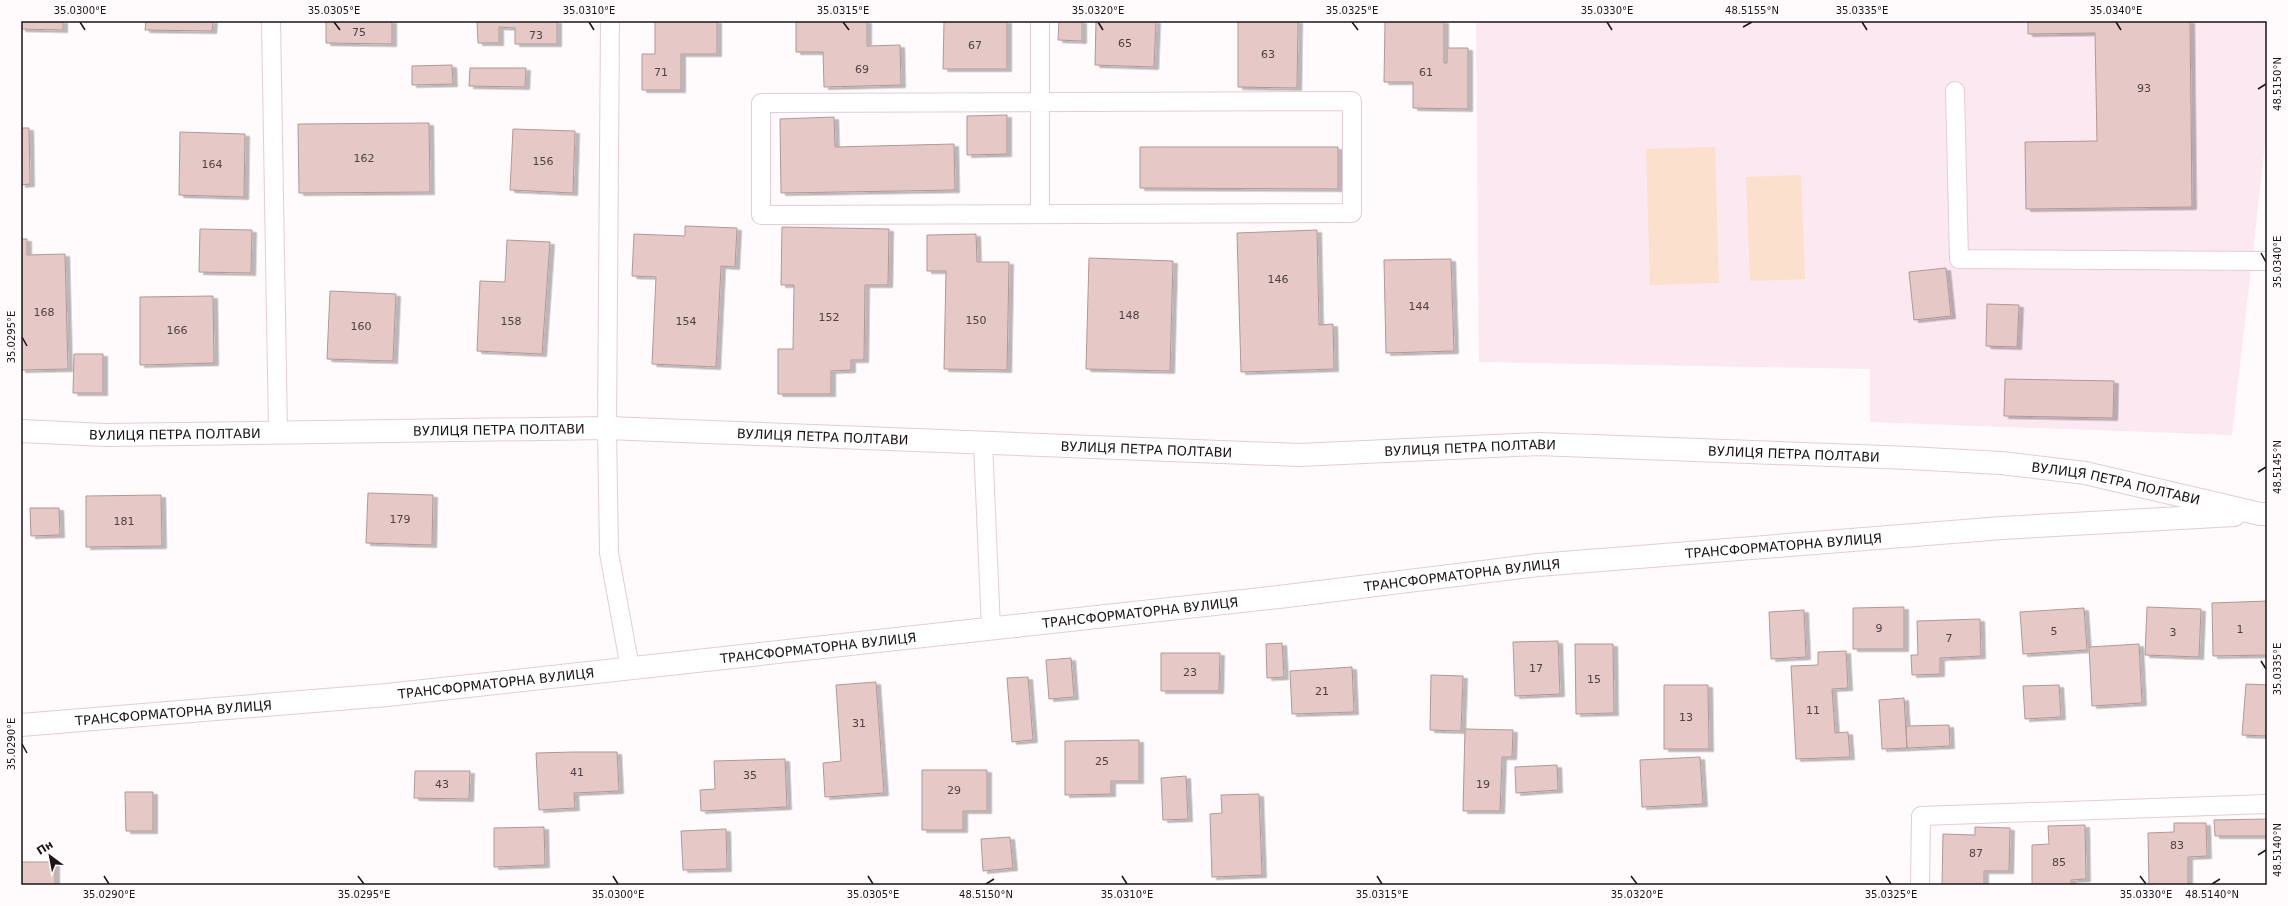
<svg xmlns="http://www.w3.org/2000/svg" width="2288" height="906" viewBox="0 0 2288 906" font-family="'DejaVu Sans',sans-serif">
  <defs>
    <filter id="shadow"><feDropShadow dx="4.5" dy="2.5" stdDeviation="0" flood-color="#0004"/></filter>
  </defs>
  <rect width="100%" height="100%" fill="#fffafc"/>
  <!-- built -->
  <path fill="#fce8f1" d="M1476,21H2267V128L2232,435L1870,422V369L1479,362Z"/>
  <!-- green -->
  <path fill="#fae0cd" d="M1715,147L1719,283L1650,285L1646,149Z
    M1801,175L1805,279L1750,281L1746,177Z"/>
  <!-- building -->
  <path fill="#e6c9c7" stroke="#b29795" filter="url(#shadow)" d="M21,21H63V30L21,29Z
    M146,21H213L212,31L145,30Z
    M326,21H392V44L326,43Z
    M477,21H557V44H515V28L499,27V43H478Z
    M655,21H717V54H681V90H642V54H655Z
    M796,21H867V46L900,45L901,85L824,87L823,52H796Z
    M944,21H1007V69H943Z
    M1059,21H1082V41L1058,40Z
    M1096,21H1156L1154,67L1095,65Z
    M1238,21H1298L1297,88L1238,87Z
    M1385,21H1444V63H1447V48H1468V109L1413,108V82H1384Z
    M2028,21H2190L2192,207L2026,209L2025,142L2097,141L2095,33L2028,34Z
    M452,65L453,84L412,85V66Z
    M470,68H526L525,87L469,86Z
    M1007,115V154L967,155V116Z
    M834,117L835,147L954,144L955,190L781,193L780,119Z
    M429,123L430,192L299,193L298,124Z
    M21,128H29L30,184L21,185Z
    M513,129L575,131L573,193L510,190Z
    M180,132L245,134L244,197L179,195Z
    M1140,147H1338V189L1140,188Z
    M685,226L737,228L735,267L721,266L716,367L652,364L656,277L632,276L634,234L685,236Z
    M782,227L889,229L888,285H865L864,360H851V370L831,371V394H778V349H793L794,285H781Z
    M200,229L252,230L251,273L199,272Z
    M1317,230L1319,325L1333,324L1334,369L1241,372L1237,233Z
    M976,234L977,262H1009L1007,370L944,369L946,271H927V235Z
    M21,239H27V255L65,254L68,369L21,370Z
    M507,240L550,242L542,354L477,351L480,281L505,282Z
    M1089,258L1173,261L1170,371L1086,369Z
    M1451,259L1454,351L1386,353L1384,260Z
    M1946,268L1951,316L1914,320L1909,272Z
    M330,291L396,294L393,361L327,359Z
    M213,296L214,363L140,365V297Z
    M1987,304L2019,305L2017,347L1986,346Z
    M74,354H103V393H73Z
    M2005,379L2114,381L2113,418L2004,416Z
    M368,493L433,495L432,545L366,543Z
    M161,495L162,546L86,547V496Z
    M30,508H59L60,535L31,536Z
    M2267,601V655L2213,656L2212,603Z
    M1904,607V649H1853V608Z
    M2147,607L2201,609L2199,657L2145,655Z
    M2084,608L2087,650L2023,654L2020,612Z
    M1804,610L1806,657L1771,659L1769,612Z
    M1980,619L1981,656L1940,658V674L1912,675L1911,655H1918L1917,621Z
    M1558,641L1560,694L1515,696L1513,642Z
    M1282,643L1284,677L1267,678L1266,644Z
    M1575,644H1613L1614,713L1576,714Z
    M2139,644L2142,703L2092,706L2089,647Z
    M1846,651L1848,688L1832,689L1835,733L1848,732L1850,757L1796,759L1791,666L1818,665V652Z
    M1161,653H1220L1219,691H1161Z
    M1071,658L1074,697L1049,699L1046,660Z
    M1352,667L1354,712L1292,714L1290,671Z
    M1431,675L1463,676L1461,731L1430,730Z
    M1028,677L1033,740L1012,742L1007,678Z
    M876,682L884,793L825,797L823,763L841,761L836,685Z
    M2246,684L2267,685V736L2242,735Z
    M1664,685H1708L1709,749H1664Z
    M2059,685L2061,717L2025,719L2023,686Z
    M1904,698L1907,748L1882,749L1879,700Z
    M1949,725L1950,746L1907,748L1906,726Z
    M1465,729L1513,730L1512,757H1502L1500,811H1463Z
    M1139,740V781H1111V794L1065,795V741Z
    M573,752H617L619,791L574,793L575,808L539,810L536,753Z
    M1700,757L1703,804L1642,807L1640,760Z
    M785,759L787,807L701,811L700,790L715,789L714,761Z
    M1557,765L1558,790L1516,793L1515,767Z
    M922,770H987V811H963V830H922Z
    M415,771H470L469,799L414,798Z
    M1186,776L1188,819L1163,820L1161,778Z
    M125,792H153V831H126Z
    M1259,794L1262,875L1212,877L1210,814L1222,813L1221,795Z
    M2267,819V836H2215L2214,820Z
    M2174,823H2206L2207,856L2188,857V885H2149L2148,833L2174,832Z
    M2085,825L2086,879L2071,880V885H2032V845L2049,844L2048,826Z
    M544,827L545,865L494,867V828Z
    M1975,827L2010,828L2009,871H1984V885H1942L1943,834L1975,835Z
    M726,829L727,869L683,870L681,831Z
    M1010,837L1013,868L983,871L981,839Z
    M21,862H55V885H21Z"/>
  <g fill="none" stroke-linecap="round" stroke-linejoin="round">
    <defs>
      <path id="lane" d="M271,21L278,432
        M610,21L607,428L609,553L630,668
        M1040,21V214
        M1955,91L1959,259L2267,261
        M1352,101V213L761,215V103Z
        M983,443L991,629
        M1920,885L1921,816L2267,804"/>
      <g id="street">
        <path id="s1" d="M21,431L105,435L607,428L1300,455L1538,444L1909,458L2001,463L2085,473L2260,514H2267"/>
        <path id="s2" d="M21,725L387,695L1279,597L1538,565L2002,528L2234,515"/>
      </g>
    </defs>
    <!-- lane casing -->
    <use href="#lane" stroke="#e5cbd7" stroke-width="20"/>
    <!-- street casing -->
    <use href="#street" stroke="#e5cbd7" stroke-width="24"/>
    <!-- lane -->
    <use href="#lane" stroke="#fff" stroke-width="18"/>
    <!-- street -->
    <use href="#street" stroke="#fff" stroke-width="22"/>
  </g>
  <!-- ticks -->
  <path fill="none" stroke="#1b1317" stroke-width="1.5" d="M80,22L85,30M334,22L340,30M589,22L594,30M843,22L849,30M1098,22L1103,30M1352,22L1358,30M1607,22L1612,30M1862,22L1867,30M2116,22L2121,30M1743,27L1752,22M2258,89L2266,84M2261,253L2266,262M22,337L27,346M2258,472L2266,467M2261,661L2266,669M22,744L27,753M2258,855L2266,850M104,876L109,884M358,876L364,884M613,876L618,884M868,876L873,884M1122,876L1127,884M1377,876L1382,884M1631,876L1637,884M1886,876L1891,884M2140,876L2146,884M986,884L994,879M2212,884L2220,879"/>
  <g text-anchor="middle" stroke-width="3" stroke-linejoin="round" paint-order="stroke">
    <!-- number labels -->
    <g font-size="11" fill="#4e4043">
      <text x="359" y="36">75</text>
      <text x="536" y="39">73</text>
      <text x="1125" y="47">65</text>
      <text x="975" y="49">67</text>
      <text x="1268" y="58">63</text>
      <text x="862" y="73">69</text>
      <text x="661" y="76">71</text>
      <text x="1426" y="76">61</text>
      <text x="2144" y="92">93</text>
      <text x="364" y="162">162</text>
      <text x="543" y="165">156</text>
      <text x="212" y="168">164</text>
      <text x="1278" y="283">146</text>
      <text x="1419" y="310">144</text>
      <text x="44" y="316">168</text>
      <text x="1129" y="319">148</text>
      <text x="829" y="321">152</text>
      <text x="976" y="324">150</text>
      <text x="511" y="325">158</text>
      <text x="686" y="325">154</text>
      <text x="361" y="330">160</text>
      <text x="177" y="334">166</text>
      <text x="400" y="523">179</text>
      <text x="124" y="525">181</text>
      <text x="1879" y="632">9</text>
      <text x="2240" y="633">1</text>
      <text x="2054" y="635">5</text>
      <text x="2173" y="636">3</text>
      <text x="1949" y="642">7</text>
      <text x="1536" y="672">17</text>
      <text x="1190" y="676">23</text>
      <text x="1594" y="683">15</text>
      <text x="1322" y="695">21</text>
      <text x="1813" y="714">11</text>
      <text x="1686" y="721">13</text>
      <text x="859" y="727">31</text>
      <text x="1102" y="765">25</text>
      <text x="577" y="776">41</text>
      <text x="750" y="779">35</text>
      <text x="442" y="788">43</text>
      <text x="1483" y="788">19</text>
      <text x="954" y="794">29</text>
      <text x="2177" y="849">83</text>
      <text x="1976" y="857">87</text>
      <text x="2059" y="866">85</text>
    </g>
    <!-- street labels -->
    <g font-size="13" fill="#1b1317" stroke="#fffafc">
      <text dy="5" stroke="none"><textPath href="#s1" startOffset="478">ВУЛИЦЯ ПЕТРА ПОЛТАВИ</textPath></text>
      <text dy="5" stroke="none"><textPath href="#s1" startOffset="154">ВУЛИЦЯ ПЕТРА ПОЛТАВИ</textPath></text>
      <text dy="5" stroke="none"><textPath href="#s1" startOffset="802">ВУЛИЦЯ ПЕТРА ПОЛТАВИ</textPath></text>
      <text dy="5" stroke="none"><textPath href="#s1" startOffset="1450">ВУЛИЦЯ ПЕТРА ПОЛТАВИ</textPath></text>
      <text dy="5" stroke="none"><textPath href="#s1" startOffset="1126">ВУЛИЦЯ ПЕТРА ПОЛТАВИ</textPath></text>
      <text dy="5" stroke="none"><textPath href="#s1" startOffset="1774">ВУЛИЦЯ ПЕТРА ПОЛТАВИ</textPath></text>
      <text dy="5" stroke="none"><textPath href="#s1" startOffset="2098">ВУЛИЦЯ ПЕТРА ПОЛТАВИ</textPath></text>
      <text dy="5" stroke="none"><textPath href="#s2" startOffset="1772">ТРАНСФОРМАТОРНА ВУЛИЦЯ</textPath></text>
      <text dy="5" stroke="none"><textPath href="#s2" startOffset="1449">ТРАНСФОРМАТОРНА ВУЛИЦЯ</textPath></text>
      <text dy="5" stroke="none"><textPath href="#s2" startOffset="1125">ТРАНСФОРМАТОРНА ВУЛИЦЯ</textPath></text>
      <text dy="5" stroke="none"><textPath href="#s2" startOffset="801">ТРАНСФОРМАТОРНА ВУЛИЦЯ</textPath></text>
      <text dy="5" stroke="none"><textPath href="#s2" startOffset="477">ТРАНСФОРМАТОРНА ВУЛИЦЯ</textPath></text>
      <text dy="5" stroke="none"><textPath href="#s2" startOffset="153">ТРАНСФОРМАТОРНА ВУЛИЦЯ</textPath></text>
    </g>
  </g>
  <!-- border -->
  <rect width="2288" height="906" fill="none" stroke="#fffafc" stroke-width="44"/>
  <!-- north arrow -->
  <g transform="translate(50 856) rotate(328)" stroke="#fffafc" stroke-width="3" paint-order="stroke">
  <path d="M0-3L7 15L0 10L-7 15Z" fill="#1b1317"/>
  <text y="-6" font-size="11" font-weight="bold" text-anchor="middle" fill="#1b1317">Пн</text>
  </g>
  <rect x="22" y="22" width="2244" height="862" fill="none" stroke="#1b1317" stroke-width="1.5"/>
  <g font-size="10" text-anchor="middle" fill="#1b1317">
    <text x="80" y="14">35.0300°E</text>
    <text x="334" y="14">35.0305°E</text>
    <text x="589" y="14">35.0310°E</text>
    <text x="843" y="14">35.0315°E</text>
    <text x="1098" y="14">35.0320°E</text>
    <text x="1352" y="14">35.0325°E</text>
    <text x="1607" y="14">35.0330°E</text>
    <text x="1752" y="14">48.5155°N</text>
    <text x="1862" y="14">35.0335°E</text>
    <text x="2116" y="14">35.0340°E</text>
    <text transform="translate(2277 84) rotate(-90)" y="4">48.5150°N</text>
    <text transform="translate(2277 262) rotate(-90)" y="4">35.0340°E</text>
    <text transform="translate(11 337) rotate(-90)" y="4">35.0295°E</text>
    <text transform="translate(2277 467) rotate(-90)" y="4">48.5145°N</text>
    <text transform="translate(2277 669) rotate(-90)" y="4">35.0335°E</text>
    <text transform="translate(11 744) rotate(-90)" y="4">35.0290°E</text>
    <text transform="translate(2277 850) rotate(-90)" y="4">48.5140°N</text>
    <text x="109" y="898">35.0290°E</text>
    <text x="364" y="898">35.0295°E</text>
    <text x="618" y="898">35.0300°E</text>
    <text x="873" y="898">35.0305°E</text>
    <text x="986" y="898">48.5150°N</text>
    <text x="1127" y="898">35.0310°E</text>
    <text x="1382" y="898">35.0315°E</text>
    <text x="1637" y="898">35.0320°E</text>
    <text x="1891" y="898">35.0325°E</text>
    <text x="2146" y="898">35.0330°E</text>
    <text x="2212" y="898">48.5140°N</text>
  </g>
</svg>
